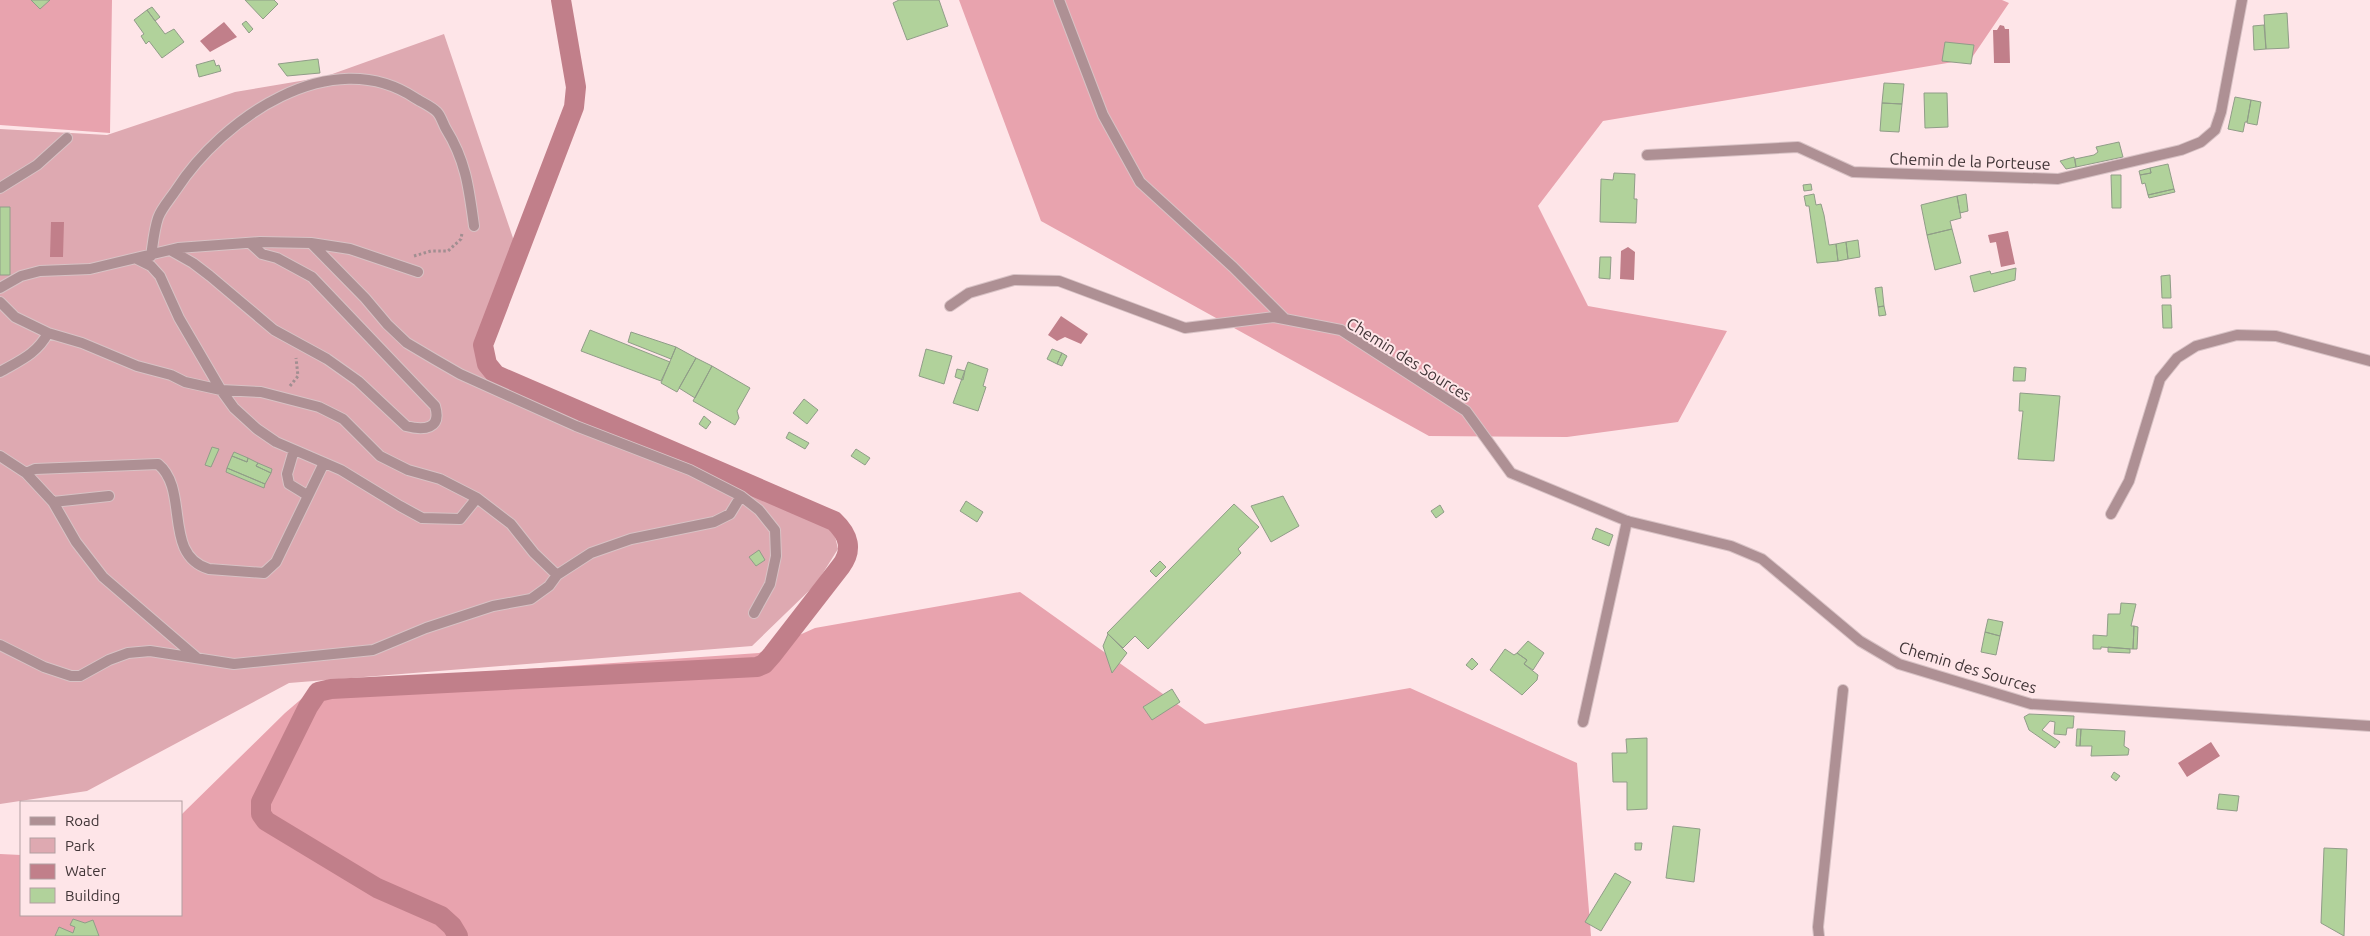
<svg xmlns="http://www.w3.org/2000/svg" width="2370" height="936" viewBox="0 0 2370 936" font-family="Ubuntu,sans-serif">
  <rect width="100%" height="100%" fill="#fee5e8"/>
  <!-- green -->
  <path fill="#dea9b1" d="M444,34L514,241L478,344V356L487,378L801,511L833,528L838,549L816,584L752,646L289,683L87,791L0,804V129L107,135L235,92L324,77Z"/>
  <!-- forest -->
  <path fill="#e8a3ae" d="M0,0H112L110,133L0,125Z
    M959,0H2002L2009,3L1971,59L1603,121L1538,206L1588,306L1727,331L1678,422L1567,437L1429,436L1041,221Z
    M1020,592L1205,724L1410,688L1577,763L1591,936H0V854L21,855V915H181V815L285,713L320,683L759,653L815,628Z"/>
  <!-- water -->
  <path fill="#c17f8a" d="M224,22L237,37L210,52L200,41Z
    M2000,25L2004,26L2005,29H2009L2010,63H1994L1993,30H1997Z
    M51,222H64L63,257H50Z
    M2008,231L2015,264L2001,267L1996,242L1990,243L1988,235Z
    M1628,247L1635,252L1634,280L1620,279L1621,251Z
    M1061,316L1088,334L1081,344L1065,337L1057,341L1048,335Z
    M2211,742L2220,756L2187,777L2178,763Z"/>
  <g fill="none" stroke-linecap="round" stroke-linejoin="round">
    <!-- canal -->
    <path stroke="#c17f8a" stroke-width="20" d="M458,936L452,926L441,916L377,888L266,821L261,814V802L308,707L318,692L331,689L757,667L764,664L772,655L841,566C853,550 849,535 834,521L496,375L487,364L483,345L574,107L576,87L561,0"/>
  </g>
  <!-- building -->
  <path fill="#b1d29b" stroke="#909d88" d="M31,0H50L40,9Z
    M245,0H274L278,4L263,19Z
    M899,0H939L948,26L907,40L893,3Z
    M152,7L160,17L155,21L147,10Z
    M147,10L165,34L174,29L184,42L162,58L149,41L146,44L141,36L144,34L134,20Z
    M2287,13L2289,48L2266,49L2264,15Z
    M246,21L253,29L249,33L242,24Z
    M2264,25L2266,49L2254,50L2253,26Z
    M1945,42L1974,45L1971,64L1942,61Z
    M318,59L320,73L287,76L278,64Z
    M214,60L216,66L219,65L221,71L199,77L196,65Z
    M1884,83L1904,84L1902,104L1882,103Z
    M1924,93H1947L1948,127L1925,128Z
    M2235,97L2251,100L2247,122H2245L2243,132L2228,129Z
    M2251,100L2261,102L2257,125L2247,123Z
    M1882,103L1902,104L1899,132L1880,131Z
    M2119,142L2123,157L2076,167L2075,159L2094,155L2098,152L2096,147Z
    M2074,157L2076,167L2066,169L2060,161Z
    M2168,164L2174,189L2148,195L2145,183L2142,184L2140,175L2151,173L2150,168Z
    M2150,168L2151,173L2140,175L2139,171Z
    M1614,173L1635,174L1634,199H1637L1636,223L1600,222L1601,179L1613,180Z
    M2111,175H2121V208H2112Z
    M1811,184L1812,190L1804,191L1803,185Z
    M2174,189L2175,192L2149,198L2148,195Z
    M1814,194L1816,205L1821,204L1824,215L1829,245L1836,244L1838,261L1817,263L1809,206H1806L1804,196Z
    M1966,194L1968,211L1960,213L1957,196Z
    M1957,196L1961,218L1950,221L1952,229L1927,235L1921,205Z
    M0,207H10V275H0Z
    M1952,229L1961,263L1935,270L1927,235Z
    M1858,240L1860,257L1848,259L1846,242Z
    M1846,242L1848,259L1838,261L1836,244Z
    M1600,257H1611L1610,279L1599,278Z
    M2016,268L2015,280L1974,292L1970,276L1990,271L1991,274Z
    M2170,275L2171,298H2162L2161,276Z
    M1882,287L1884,306L1878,307L1875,288Z
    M2162,305H2171L2172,328H2163Z
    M1884,306L1886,315L1879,316L1878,307Z
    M590,330L670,362L661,381L581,351Z
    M631,332L676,347L671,359L628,342Z
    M676,347L696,358L677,392L661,383Z
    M926,349L952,356L944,384L919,376Z
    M1052,349L1062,353L1057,364L1047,359Z
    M1062,353L1067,356L1062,366L1057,364Z
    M696,358L712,366L695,398L679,388Z
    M968,362L988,369L983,386L986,387L978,411L953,403Z
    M712,366L750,388L737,411L739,418L735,425L693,401Z
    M2014,367L2026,368L2025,381H2013Z
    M957,369L965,371L963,380L955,377Z
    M2020,393L2060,396L2054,461L2018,459L2023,411H2019Z
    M804,399L818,410L807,424L793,413Z
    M704,416L711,422L706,429L699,424Z
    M789,432L809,443L805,449L786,438Z
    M212,447L219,449L211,467L205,465Z
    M856,449L870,458L865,465L851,456Z
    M234,452L248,458L247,462L232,456Z
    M232,456L247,462L248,458L258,463L256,466L271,473L265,484L227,468Z
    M258,463L272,469L271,473L256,466Z
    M227,468L265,484L264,488L226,472Z
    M1283,496L1299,526L1271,542L1251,506Z
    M966,501L983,512L977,522L960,511Z
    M1234,504L1259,527L1238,549L1241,553L1148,649L1135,636L1123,648L1107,633Z
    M1440,505L1444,512L1436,518L1431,511Z
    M1596,528L1613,535L1609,546L1592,539Z
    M759,550L765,560L756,566L749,557Z
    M1160,561L1166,567L1156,577L1150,571Z
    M2121,603L2136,604L2131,626H2134L2133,649L2101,647V649H2093V635L2107,636L2108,614H2120Z
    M1988,619L2003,622L2000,636L1985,632Z
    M2134,626L2138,627L2137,649H2133Z
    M1985,632L2000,636L1996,655L1981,652Z
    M1108,634L1127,653L1112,673L1103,646Z
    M1528,641L1544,653L1533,670L1524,664L1527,660L1517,653Z
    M2108,647L2130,649V653L2108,652Z
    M1505,649L1514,655L1517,653L1527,660L1524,664L1538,675L1537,680L1522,695L1490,670Z
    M1472,658L1478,664L1472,670L1466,665Z
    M1172,689L1180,702L1152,720L1143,707Z
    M2029,714L2074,716L2073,728H2067L2066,735L2054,734L2055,722L2050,721L2042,730L2060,742L2055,748L2029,730L2024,717Z
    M2077,729H2081L2080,746H2076Z
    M2081,729L2125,731L2124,746L2129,749L2128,755L2091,756L2092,746H2080Z
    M1647,738V809L1627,810V782H1613L1612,753H1627L1626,739Z
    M2114,772L2120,776L2116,781L2111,777Z
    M2219,794L2239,796L2237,811L2217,809Z
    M1673,826L1700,829L1694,882L1666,878Z
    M1635,843H1642L1641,850H1635Z
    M2324,848L2347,849L2344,936L2321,923Z
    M1615,873L1631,882L1601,931L1585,922Z
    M73,919L85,923L93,920L99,936H55L59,927L73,933L75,927L70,925Z"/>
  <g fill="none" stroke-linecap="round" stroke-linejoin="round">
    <defs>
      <path id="service" d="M0,188L37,165L67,138
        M311,243L365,298L387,324L407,343L434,359L460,374L576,426L690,470L741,496L759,510L775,530L776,556L770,584L754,613
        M170,250L193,263L210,276L274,330L327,359L358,381L406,426C424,431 442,429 435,406L312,277L277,258L262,254L250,243
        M151,256C153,243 154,230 158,218C161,209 170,199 176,190C222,119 331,42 415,98C421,102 431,106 437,112C441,116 443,124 446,129C466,161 469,189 474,226
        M137,259L151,266L160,276L179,318L221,390L234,408L257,429L276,442L341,470L400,506L422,518L460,519L477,498
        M0,288L21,276L40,271L90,269L178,248L260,242L311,243L350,249L418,272
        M0,302L15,317L48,333L82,343L137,366L171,375L185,382L221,390L261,392L319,407L343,419L380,456L408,470L440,479L477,498L511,524L534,553L557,575
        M0,372C19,361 37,354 48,333
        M294,450L287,474L289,484L307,495
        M0,456L26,473L53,502L76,542L103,577L196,657
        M26,473L35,469L158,464C190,490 162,555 209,569L264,573L276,562L324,463
        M53,502L109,496
        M2111,514L2129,481L2160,379L2177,358L2196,346L2237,335L2276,336L2370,361
        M0,645L44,667L71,676H80L109,660L128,653L150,651L234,664L373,650L426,628L493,606L531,599L549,586L557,575L591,553L631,539L714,522L730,514L741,496
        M1583,722L1627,521
        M1819,936L1818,927L1843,690"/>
      <path id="minor" d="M1059,0L1103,115L1140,182L1233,267L1285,319
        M1647,155L1798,147L1853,172L2058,179L2181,150L2201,142L2215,130L2221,112L2242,0
        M950,306L969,293L1014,280L1059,281L1185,328L1274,317L1341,330L1466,411L1511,473L1627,521L1731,546L1762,559L1860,641L1899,664L2031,704L2370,726"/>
    </defs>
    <!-- service casing -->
    <use href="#service" stroke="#d8c2c5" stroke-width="12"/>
    <!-- minor casing -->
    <use href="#minor" stroke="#d8c2c5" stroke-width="12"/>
    <!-- path -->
    <path stroke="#a18e91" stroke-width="3" stroke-dasharray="2.5 2.5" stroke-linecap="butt" d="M414,256L431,251H448L461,239L462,233
      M290,386L298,376L296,358"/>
    <!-- service -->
    <use href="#service" stroke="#ae9094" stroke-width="10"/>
    <!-- minor -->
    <use href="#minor" stroke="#ae9094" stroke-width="10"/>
  </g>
  <g text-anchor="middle" stroke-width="4" stroke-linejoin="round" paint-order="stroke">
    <!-- street labels -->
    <g font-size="16" fill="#413537" stroke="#fee5e8">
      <text transform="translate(1970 161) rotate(2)" y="6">Chemin de la Porteuse</text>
      <text transform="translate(1409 359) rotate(32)" y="6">Chemin des Sources</text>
      <text transform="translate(1968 667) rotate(17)" y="6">Chemin des Sources</text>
    </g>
  </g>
  <!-- legend -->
  <rect x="20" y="801" width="162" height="115" fill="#fee5e8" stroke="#b29fa1"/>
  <rect x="30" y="817" width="25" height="8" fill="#ae9094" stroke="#b29fa1"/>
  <text x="65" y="826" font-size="15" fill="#413537">Road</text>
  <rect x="30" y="838" width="25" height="15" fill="#dea9b1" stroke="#b29fa1"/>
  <text x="65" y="851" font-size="15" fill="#413537">Park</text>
  <rect x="30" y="864" width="25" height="15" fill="#c17f8a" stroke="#b29fa1"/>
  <text x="65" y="876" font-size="15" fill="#413537">Water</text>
  <rect x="30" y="888" width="25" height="15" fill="#b1d29b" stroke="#b29fa1"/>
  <text x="65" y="901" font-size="15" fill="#413537">Building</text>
</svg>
